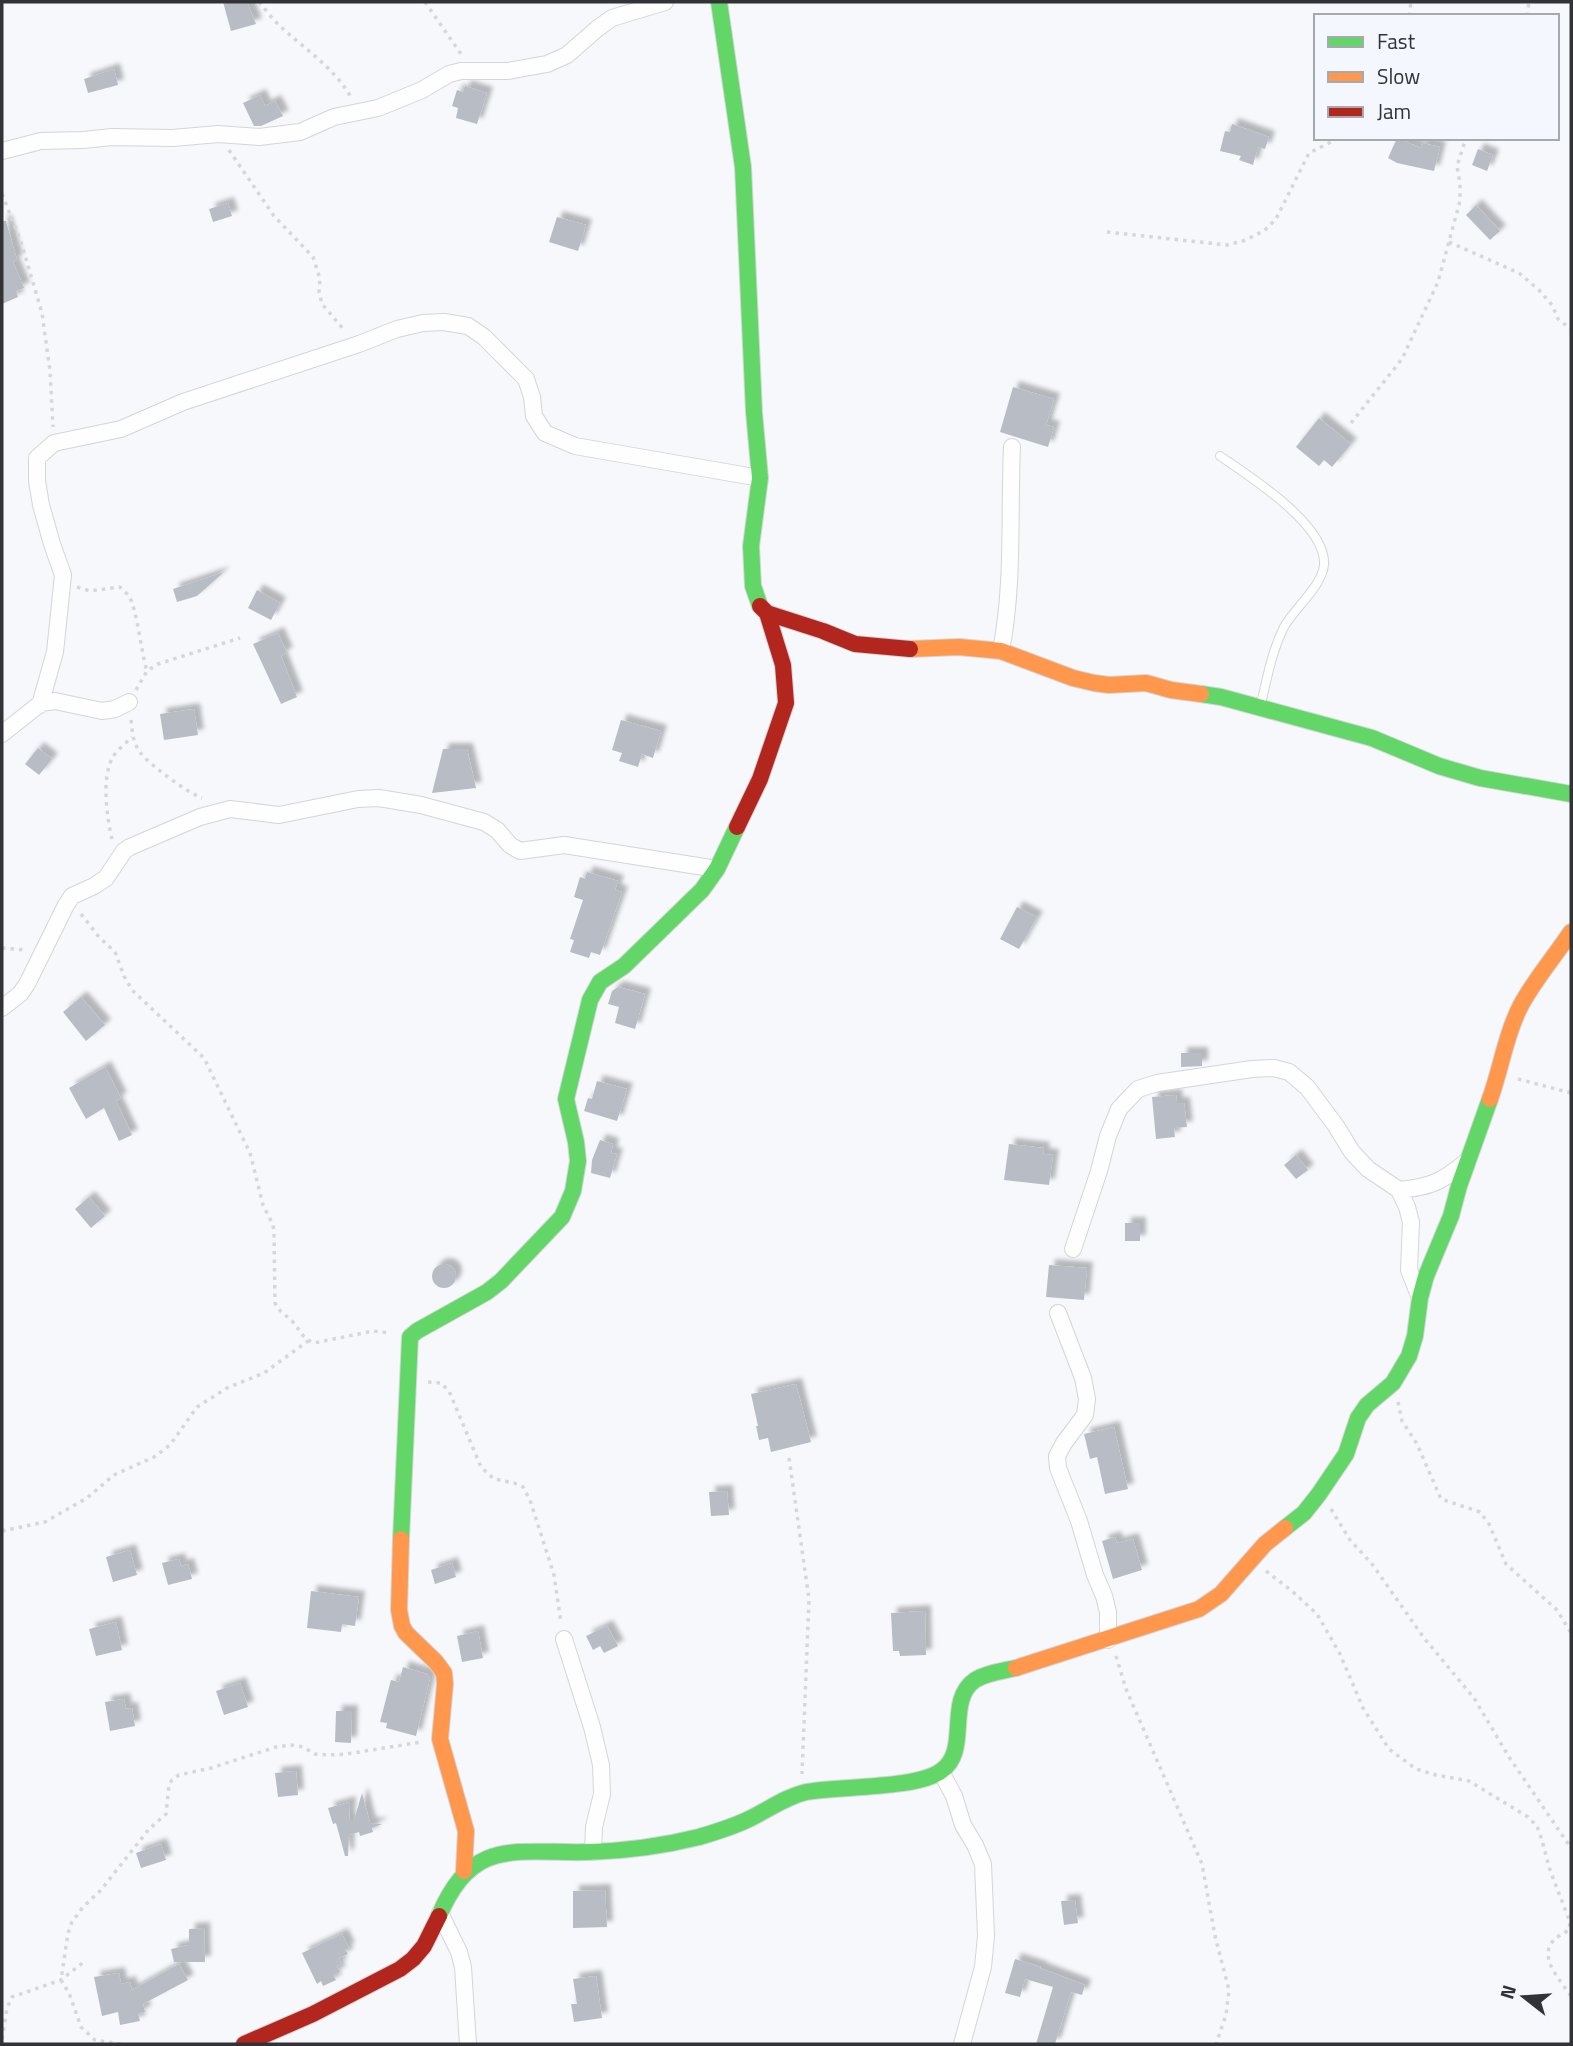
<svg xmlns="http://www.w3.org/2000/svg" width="1573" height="2046" viewBox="0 0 1573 2046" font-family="'Titillium Web',sans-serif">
  <defs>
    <filter id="shadow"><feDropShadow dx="6" dy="-6" stdDeviation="2" flood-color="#0004"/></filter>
  </defs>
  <rect width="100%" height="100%" fill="#f6f8fc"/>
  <!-- building -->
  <path fill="#b8bdc5" filter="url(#shadow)" d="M223,2H247L256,24L231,31Z
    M114,69L118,85L88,93L84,79Z
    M465,86L487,93L477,124L456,118L458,108L452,106L457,90L463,92Z
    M260,95L265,106L275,101L283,116L261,126H254L243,103Z
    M1232,124L1269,137L1265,149L1258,147L1253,165L1239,160L1241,156L1220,151L1225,131L1230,132Z
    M1397,138L1421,148L1422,143L1440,147L1434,171L1397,163L1388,158Z
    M1478,149L1493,155L1487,171L1472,165Z
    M228,203L232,216L213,222L209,209Z
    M1476,205L1500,231L1490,240L1466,215Z
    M557,217L586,225L578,251L549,242Z
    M2,221H6L17,260L13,262L24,288L16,291L18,297L2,304Z
    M1013,387L1054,399L1046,425L1054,427L1048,447L1000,432Z
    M1319,418L1351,444L1332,467L1324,460L1319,466L1296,447Z
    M224,572L197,596L177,602L173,589Z
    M257,590L280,603L271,620L248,608Z
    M278,633L287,653L281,656L297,697L281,704L253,644Z
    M194,709L198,735L164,740L160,714Z
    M621,720L661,731L653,758L642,754L638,767L619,761L622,753L612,750Z
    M38,748L52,759L39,775L25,764Z
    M443,749H467L476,788L432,793Z
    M587,872L618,881L615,890L622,892L600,955L591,952L589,958L570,952L574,940L570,939L583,900L574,897L580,877L585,879Z
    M1017,907L1037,917L1019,949L1000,939Z
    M618,987L645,994L635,1029L615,1023L619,1007L608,1004L612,991Z
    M81,997L105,1025L86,1041L63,1012Z
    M1181,1053H1202V1066L1181,1067Z
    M105,1067L121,1098L116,1101L132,1135L119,1141L104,1108L86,1119L69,1088Z
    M597,1081L627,1089L617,1121L584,1111L588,1098L592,1099Z
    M1176,1095L1177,1103H1184L1187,1127L1174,1128L1175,1137L1156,1139L1152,1097Z
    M600,1140L613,1144L611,1153L617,1154L610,1178L591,1173L592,1160Z
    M1009,1144L1044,1148L1043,1154L1053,1155L1049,1185L1004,1180Z
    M1296,1155L1308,1170L1296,1179L1284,1165Z
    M89,1197L105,1216L91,1228L75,1209Z
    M1125,1223H1140V1241H1125Z
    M432 1276a12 12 0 1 1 24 0a12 12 0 1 1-24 0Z
    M1049,1265L1087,1268L1084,1300L1046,1297Z
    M796,1384L811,1442L771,1452L768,1438L759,1440L756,1426H758L751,1394Z
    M1114,1427L1128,1489L1105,1494L1097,1457L1090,1459L1084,1434Z
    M727,1491L729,1515L711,1516L709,1492Z
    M1115,1537L1117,1543L1133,1539L1142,1570L1113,1579L1102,1541Z
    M130,1550L137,1575L113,1582L106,1557Z
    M179,1559L181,1566L188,1564L192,1579L168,1585L162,1563Z
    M452,1563L456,1577L435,1584L431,1570Z
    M311,1591L359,1597L355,1626L342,1624L341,1632L307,1628Z
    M925,1611L926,1655L900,1656L899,1651H893L891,1613Z
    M116,1622L122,1650L96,1656L89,1629Z
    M607,1626L618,1646L604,1653L600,1646L593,1650L586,1636Z
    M478,1631L483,1658L462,1662L457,1636Z
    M403,1667L427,1674L430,1678L416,1736L386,1728L387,1723L380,1722L391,1680L399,1682Z
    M240,1683L248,1707L224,1715L216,1691Z
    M124,1699L126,1709L132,1708L135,1726L110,1731L105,1702Z
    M336,1711H352L351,1743L335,1742Z
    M296,1771L298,1795L278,1797L275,1773Z
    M362,1793L370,1823L382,1824L372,1828L373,1832L360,1836L359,1832L349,1835L348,1856H345L336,1823L333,1824L328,1808L350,1802L349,1820H354Z
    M161,1844L166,1860L141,1868L136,1853Z
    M605,1890L607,1927L573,1928V1891Z
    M1075,1900L1078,1923L1064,1925L1061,1901Z
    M204,1928L205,1962H174L171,1949L189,1945V1929Z
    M342,1934L349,1948L345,1950L348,1954L339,1958L341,1964L337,1966L340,1972L333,1975L336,1980L323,1986L321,1981L317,1984L302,1953Z
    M1015,1959L1041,1967L1040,1968L1085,1985L1082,1995L1071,1992L1055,2044H1036L1053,1987L1025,1979L1020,1997L1005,1993Z
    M179,1964L188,1980L143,2004L145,2012L138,2014L140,2021L120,2025L118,2012L102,2016L94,1977L119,1973L121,1984L130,1982L132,1990Z
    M596,1976L602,2018L574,2022L571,2004H577L573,1979Z"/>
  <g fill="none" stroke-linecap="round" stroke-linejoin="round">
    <defs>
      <path id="lane" d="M1220,456C1249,476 1327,525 1324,565C1322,586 1294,609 1284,627C1272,651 1267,678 1261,704"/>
      <path id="street" d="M2,151L41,141L83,140L112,137L173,138L218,134L259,137L300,132L334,117L378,108L422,90L449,74L461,71H508L547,64L567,55L598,28L612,18L665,2
        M1001,651C1014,583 1009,516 1012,447
        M40,705L55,652L63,575L52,544L41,505L37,481V458L54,443L121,429L183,402L359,344L397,329L423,323L444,322L468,326L484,337L526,379L532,397L534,416L545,433L575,446L760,478
        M2,734L41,703L55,701L102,711L115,709L129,702
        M2,1008L20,994L27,984L66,905L72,896L94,886L106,878L124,851L130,847L200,817L230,809L279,815L358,799L379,798L421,805L484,822L497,830L510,845L520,851L564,845L717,869
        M1399,1190C1431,1187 1441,1182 1466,1162
        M1073,1249L1099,1171L1108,1136L1119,1109L1138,1089L1157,1083L1252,1069L1274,1068L1289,1072L1307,1087L1336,1126L1352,1152L1368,1169L1399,1190L1407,1207L1411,1222L1409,1270L1420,1298
        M1058,1313L1083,1378L1087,1399L1085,1415L1064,1443L1057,1456L1058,1468L1079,1521L1095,1575L1104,1596L1108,1612V1640
        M564,1639L592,1727L601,1765L602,1794L594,1827L593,1852
        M941,1772L954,1796L963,1825L975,1845L983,1864L986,1936L983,1967L962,2044
        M440,1913L459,1952L463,1967L468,2044"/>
      <path id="fast" d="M719,2L743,167L754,412L760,478L751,546L753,586L760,606
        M1201,694L1221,697L1372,738L1439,766L1480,778L1571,794
        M1285,1528L1304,1513L1319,1494L1346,1454L1358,1418L1367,1405L1393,1383L1409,1356L1415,1336L1420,1298L1426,1276L1451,1216L1459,1186L1490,1099
        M401,1539L410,1337L417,1331L487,1292L501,1281L562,1217L573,1191L578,1161L576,1142L566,1099L590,1000L600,982L624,966L702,890L717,869L737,827
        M439,1916C472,1836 517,1854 589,1852C626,1851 663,1846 699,1837C716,1832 733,1827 749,1819C768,1810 785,1797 806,1792C839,1786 917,1789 941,1771C971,1751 945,1701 975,1680C986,1673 1003,1671 1016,1668"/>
      <path id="slow" d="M910,649L959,647L1001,651L1073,678L1094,683L1109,685L1146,683L1171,690L1201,694
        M1490,1099C1501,1068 1506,1034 1521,1005C1535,979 1555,956 1571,932
        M401,1539L399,1610L402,1626L406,1633L436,1662L444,1673L445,1684L440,1739L466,1831L464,1871
        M1016,1668L1199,1609L1221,1594L1265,1544L1285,1528"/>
      <path id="jam" d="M760,606L767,613L823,631L855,644L910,649
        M737,827L760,779L786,703L783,665L767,613
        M244,2044L313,2014L400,1969L413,1959L424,1946L439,1916"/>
    </defs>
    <!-- lane casing -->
    <use href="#lane" stroke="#d3d5d8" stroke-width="10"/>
    <!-- street casing -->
    <use href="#street" stroke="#d3d5d8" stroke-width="18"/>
    <!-- fast casing -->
    <use href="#fast" stroke="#d3d5d8" stroke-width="18"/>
    <!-- slow casing -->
    <use href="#slow" stroke="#d3d5d8" stroke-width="18"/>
    <!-- jam casing -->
    <use href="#jam" stroke="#d3d5d8" stroke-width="18"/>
    <!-- path -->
    <path stroke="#d6d7d9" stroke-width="3.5" stroke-dasharray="3.5 5" stroke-linecap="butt" d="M259,2C266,10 273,20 281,27C306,50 334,68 351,97
      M425,2L461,54
      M1409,16L1411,2
      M1527,16L1529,2
      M229,150L274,216L313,257L320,279L319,292L322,304L345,331
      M2,194L21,242L42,313L50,371L53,427
      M1107,232L1227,245L1243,241L1264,231L1276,219L1309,153L1339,138
      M1449,242L1519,273L1539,290L1552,305L1558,319L1571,329
      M1351,423L1402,359L1438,282L1460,201V184L1457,166L1466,138
      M77,587L90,591L120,587C122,590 126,592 128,595C137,606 141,653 147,671
      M136,690L147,671L158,664L240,638
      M131,720C132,731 133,743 140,752C148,764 188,793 202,798
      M112,839C107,819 101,776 113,757C117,750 126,743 132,737
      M81,914L99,937L115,952L124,976L132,990L204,1058L250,1153L263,1205L273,1225L274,1233L275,1303C279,1312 285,1314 292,1321C300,1329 302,1339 314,1343L373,1331L390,1333
      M2,948L25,950
      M1518,1079L1571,1093
      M428,1382L441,1383L449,1391L481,1467L494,1479L514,1483L523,1487L530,1500L554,1575L561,1623
      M1398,1402L1402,1421L1417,1444L1441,1499L1480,1512L1489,1524L1506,1564L1557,1610L1571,1633
      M789,1458L809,1599L802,1774
      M1331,1509L1350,1540L1372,1564L1424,1638L1474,1698L1509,1757L1571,1848
      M2,1531L45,1522L87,1498L114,1475L154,1457L170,1445L197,1407L227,1388L264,1373L308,1341
      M1266,1571L1292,1591L1317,1614L1340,1654L1363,1708L1389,1749L1416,1769L1436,1775L1469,1781L1528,1817L1537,1826L1541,1837L1550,1870L1570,1922L1569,1930C1564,1933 1558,1936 1554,1940C1537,1957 1561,1981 1571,1996
      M1116,1656L1126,1689L1202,1864L1215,1936L1229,1990L1226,2015L1216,2044
      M2,2039L7,2008L12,1997L61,1980L85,1961
      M121,2044L95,2040L81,2027L69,1993L61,1980L68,1933L72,1922L83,1907L101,1890L149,1829L166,1814L169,1785L172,1780L179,1775L211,1768L276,1747L292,1745L303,1747L315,1754L328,1755L347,1754L421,1742"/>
    <!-- lane -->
    <use href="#lane" stroke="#fefeff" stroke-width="8"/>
    <!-- street -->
    <use href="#street" stroke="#fefeff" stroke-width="16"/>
    <!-- fast -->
    <use href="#fast" stroke="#63d668" stroke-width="16"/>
    <!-- slow -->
    <use href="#slow" stroke="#ff974d" stroke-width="16"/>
    <!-- jam -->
    <use href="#jam" stroke="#b3261e" stroke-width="16"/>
  </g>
  <!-- border -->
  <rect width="1573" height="2046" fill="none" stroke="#323336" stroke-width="7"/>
  <!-- legend -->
  <rect x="1314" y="14" width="245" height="126" fill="#f4f7fe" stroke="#a6a9ae" stroke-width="2"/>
  <rect x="1328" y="37" width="35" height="10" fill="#63d668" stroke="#a6a9ae" stroke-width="2"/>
  <text x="1377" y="49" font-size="21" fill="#323336">Fast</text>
  <rect x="1328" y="72" width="35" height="10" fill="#ff974d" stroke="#a6a9ae" stroke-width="2"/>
  <text x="1377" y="84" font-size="21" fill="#323336">Slow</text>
  <rect x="1328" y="107" width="35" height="10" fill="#b3261e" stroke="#a6a9ae" stroke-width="2"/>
  <text x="1377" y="119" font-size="21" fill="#323336">Jam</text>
  <!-- north arrow -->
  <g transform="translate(1524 1997) rotate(287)" stroke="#f4f7fe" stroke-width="5" paint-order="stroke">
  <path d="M0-5L12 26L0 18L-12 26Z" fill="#323336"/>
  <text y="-10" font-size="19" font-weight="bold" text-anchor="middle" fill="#323336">N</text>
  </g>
</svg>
